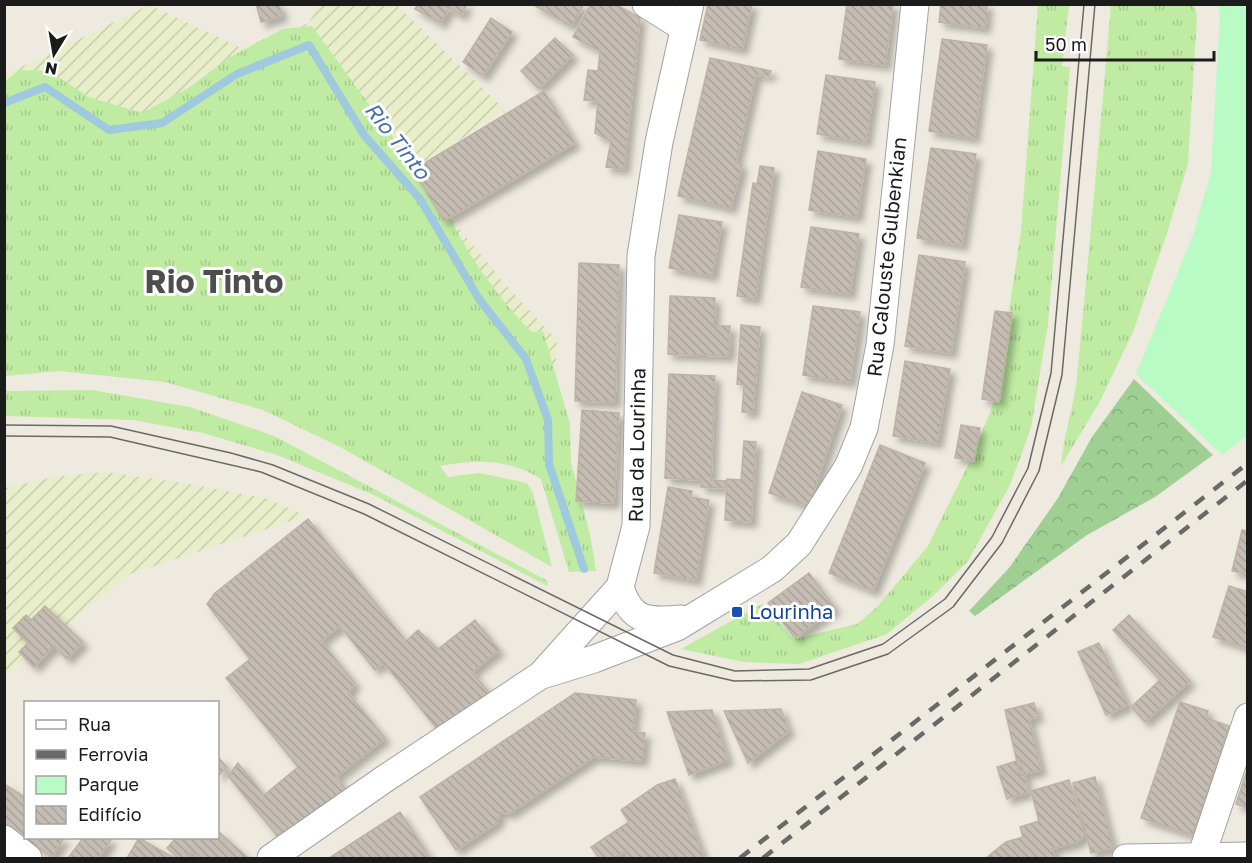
<svg xmlns="http://www.w3.org/2000/svg" width="1252" height="863" viewBox="0 0 1252 863" font-family="'Golos Text',sans-serif">
  <defs>
    <pattern id="farmland-furrows" width="10" height="10" patternUnits="userSpaceOnUse" patternTransform="scale(1.5)"><rect width="10" height="10" fill="#e8eeca"/><path d="M-1 1l2-2M0 10L10 0M9 11l2-2" fill="none" stroke="#c6ccad"/></pattern>
    <pattern id="grass-tufts" width="24" height="20" patternUnits="userSpaceOnUse" patternTransform="scale(1.5)"><rect width="24" height="20" fill="#bfeba3"/><path d="M3 7l-1-3M5 7V3M7 7l1-3M15 17l-1-3M17 17v-4M19 17l1-3" fill="none" stroke="#a4c98c"/></pattern>
    <pattern id="forest-crowns" width="20" height="18" patternUnits="userSpaceOnUse" patternTransform="scale(1.5)"><rect width="20" height="18" fill="#9fcf93"/><path d="M2 6a3 3 0 1 1 6 0M12 15a3 3 0 1 1 6 0" fill="none" stroke="#88b17e"/></pattern>
    <pattern id="building-back-hatch" width="6" height="6" patternUnits="userSpaceOnUse" patternTransform="scale(1.5)"><rect width="6" height="6" fill="#c5bdb3"/><path d="M-1 5l2 2M0 0l6 6M5-1l2 2" fill="none" stroke="#a9a299"/></pattern>
    <filter id="shadow"><feDropShadow dx="5.5" dy="5.5" stdDeviation="3" flood-color="#0004"/></filter>
  </defs>
  <rect width="100%" height="100%" fill="#eeeae0"/>
  <!-- farmland -->
  <path fill="url(#farmland-furrows)" d="M149,5L241,48L309,23L318,5H397L505,110L412,171L504,283L557,340L554,410L284,399L5,356V75Z
    M106,472L184,483L269,499L306,516L130,574L5,675V488L53,477Z"/>
  <!-- grass -->
  <path fill="url(#grass-tufts)" d="M1038,5H1069L1062,66L1070,67L1048,324L1031,428L1010,485L968,561L934,595L887,634L799,664L744,662L681,649L762,604L794,639L857,624L877,607L928,546L972,457L996,397L1021,231Z
    M1111,5H1194L1197,16L1188,164L1167,233L1133,332L1099,403L1061,466C1063,436 1074,407 1077,377C1089,253 1100,129 1111,5Z
    M312,26L448,213C464,250 502,304 532,332L543,331L570,424L571,462L590,534L596,571L569,572L541,479C510,459 476,459 440,466L448,477L479,473L527,483L533,493L552,567L340,447L263,410L165,382L59,371L5,376L4,82L19,70L49,71L89,97L142,113L187,89L230,57L283,29Z
    M92,390L190,407L274,436L548,581L547,586L374,495L277,455L203,433L133,420L5,416V391Z"/>
  <!-- forest -->
  <path fill="url(#forest-crowns)" d="M1134,379L1213,455L1155,497L1087,535L975,616L969,611L1009,568L1058,498L1092,437Z"/>
  <!-- park -->
  <path fill="#b9fbc5" d="M1217,5H1248L1247,436L1222,455L1136,374L1193,235L1211,172L1220,13Z"/>
  <g fill="none" stroke-linecap="round" stroke-linejoin="round">
    <!-- stream -->
    <path stroke="#9ec9de" stroke-width="8" d="M4,103L45,87L109,130L162,123L237,74L309,45L364,135L420,199L479,299L526,359L548,420L549,464L584,569"/>
  </g>
  <!-- building -->
  <path fill="url(#building-back-hatch)" stroke="#c0b2a2" stroke-width="1.5" filter="url(#shadow)" d="M256,4H279L282,16L261,22Z
    M418,4H467L461,15L449,8L441,23L415,9Z
    M532,4H584L571,26Z
    M591,4H615L640,18L624,169L606,167L611,141L595,133L598,101L584,100L588,70L598,71L600,51L573,37Z
    M708,4H752L742,49L700,40Z
    M847,4H893L885,65L839,59Z
    M941,4H987L985,28L939,22Z
    M491,18L512,32L483,76L463,62Z
    M555,38L573,55L539,89L521,71Z
    M942,39L987,45L974,138L929,131Z
    M710,58L771,71L769,76L756,74L736,163L742,165L731,208L678,196Z
    M826,75L875,82L866,142L817,134Z
    M544,91L575,143L444,221L413,170Z
    M931,148L976,154L962,245L917,238Z
    M818,151L866,159L857,217L809,210Z
    M760,166L774,168L755,299L737,296L753,183L757,184Z
    M679,215L722,222L712,276L669,268Z
    M811,227L859,234L850,294L801,287Z
    M919,255L965,262L951,353L905,346Z
    M579,263L619,265L615,402L575,401Z
    M670,296L715,298L714,326H730L729,356L668,354Z
    M813,306L860,312L850,382L803,375Z
    M995,311L1012,313L999,402L982,399Z
    M741,325L760,327L753,412H742L744,385L737,384Z
    M905,361L950,369L937,443L893,436Z
    M669,374L715,376L711,480L726,481V488L701,487V480L665,478Z
    M802,392L842,405L809,506L769,493Z
    M582,410L619,413L614,503L576,501Z
    M961,425L980,428L974,461L955,458Z
    M744,441L756,442L751,522L725,520L727,479L741,480Z
    M880,445L925,463L873,591L829,573Z
    M668,487L692,491L691,497L709,500L696,580L654,573Z
    M308,519L406,641L418,630L438,649L475,620L499,650L472,672L490,694L441,734L388,668L381,663L375,670L340,626L321,641L355,683L348,693L385,738L336,777L348,792L283,843L228,776L238,763L264,795L298,767L226,678L250,659L207,604L215,593Z
    M1242,530L1248,531V574L1232,571Z
    M809,573L835,608L795,638L768,603Z
    M1229,586L1248,592V648L1213,637Z
    M45,606L83,642L67,659L54,646L34,667L19,652L28,643L13,628L26,615L31,620Z
    M1129,615L1190,681L1145,722L1131,707L1160,680L1113,630Z
    M1099,643L1128,705L1106,715L1078,652Z
    M575,693L636,700L633,732L645,733L642,761L594,757L510,813L499,812L498,822L456,850L420,797Z
    M1180,702L1208,711L1206,718L1229,726L1193,835L1141,818Z
    M1034,703L1038,717L1029,719L1041,770L1020,775L1005,710Z
    M781,709L789,731L748,763L724,711Z
    M712,710L728,760L689,775L667,712Z
    M218,757L227,767L218,776Z
    M1020,760L1029,792L1007,799L997,767Z
    M1248,767V808L1236,804Z
    M1095,777L1113,848L1091,853L1073,783Z
    M675,779L704,858H630L625,851L614,858H599L591,847L629,822L621,810L657,785Z
    M1069,780L1085,835L1077,842L1052,849L1055,858H986L1006,842L1023,837L1020,827L1039,821L1031,791Z
    M4,784L26,798V838H64L52,857L4,826Z
    M400,812L430,858H329Z
    M218,831L248,858H201L192,851L186,858H178L167,848L176,838H218Z
    M83,838H107L111,840L99,857L101,858H68Z
    M139,838L174,858H127Z"/>
  <g fill="none" stroke-linecap="round" stroke-linejoin="round">
    <defs>
      <path id="minor" d="M646,4L684,28
        M620,587C631,622 648,622 681,619
        M542,675L594,659L677,627L772,569L799,544L848,467L864,428L880,345L915,4
        M4,839L28,858
        M1201,857L1248,717
        M271,858L383,780L541,675L620,587L636,526L641,256L659,142L690,4
        M1126,858L1248,856"/>
    </defs>
    <!-- minor casing -->
    <use href="#minor" stroke="#a2a2a2" stroke-width="29"/>
    <!-- minor -->
    <use href="#minor" stroke="#fff" stroke-width="27"/>
    <!-- tram -->
    <path stroke="#696969" stroke-width="1.5" d="M4,425L111,426L231,453L273,465L369,504L673,655L735,671L809,669L883,644L945,599L992,537L1028,468L1051,373L1084,4
      M4,436L110,437L261,472L364,514L669,666L734,681L811,680L888,654L953,607L1002,543L1039,471L1062,375L1095,4"/>
    <!-- rail -->
    <path stroke="#696969" stroke-width="4.5" stroke-dasharray="12 12" stroke-linecap="butt" d="M740,858L1248,463
      M763,858L1248,480"/>
  </g>
  <!-- markers -->
  <rect fill="#1a4fb4" stroke="#fff" stroke-width="2" x="731" y="606" width="12" height="12" rx="3"/>
  <g text-anchor="middle" stroke-width="6" stroke-linejoin="round" paint-order="stroke">
    <!-- street labels -->
    <g font-size="20" fill="#1b1b1b" stroke="#fff">
      <text transform="translate(887 257) rotate(-84)" y="7">Rua Calouste Gulbenkian</text>
      <text transform="translate(637 445) rotate(-89)" y="7">Rua da Lourinha</text>
    </g>
    <!-- transit labels -->
    <g font-size="20" fill="#164399" stroke="#fff" text-anchor="start">
      <text x="749" y="619">Lourinha</text>
    </g>
    <!-- water labels -->
    <g font-size="21" font-style="italic" fill="#456fae" stroke="#fff">
      <text transform="translate(397 141) rotate(52)" y="7">Rio Tinto</text>
    </g>
    <!-- town labels -->
    <g font-size="32" font-weight="bold" fill="#4e4e4e" stroke="#fff">
      <text x="214" y="293">Rio Tinto</text>
    </g>
  </g>
  <!-- border -->
  <rect width="1252" height="863" fill="none" stroke="#1b1b1b" stroke-width="12"/>
  <!-- legend -->
  <rect x="24" y="701" width="195" height="138" fill="#ffffff" stroke="#a4a4a4" stroke-width="1.5"/>
  <rect x="36" y="720" width="30" height="9" fill="#ffffff" stroke="#a4a4a4" stroke-width="1.5"/>
  <text x="78" y="731" font-size="18" fill="#1b1b1b">Rua</text>
  <rect x="36" y="750" width="30" height="9" fill="#696969" stroke="#a4a4a4" stroke-width="1.5"/>
  <text x="78" y="761" font-size="18" fill="#1b1b1b">Ferrovia</text>
  <rect x="36" y="776" width="30" height="18" fill="#b9fbc5" stroke="#a4a4a4" stroke-width="1.5"/>
  <text x="78" y="791" font-size="18" fill="#1b1b1b">Parque</text>
  <rect x="36" y="806" width="30" height="18" fill="url(#building-back-hatch)" stroke="#a4a4a4" stroke-width="1.5"/>
  <text x="78" y="821" font-size="18" fill="#1b1b1b">Edifício</text>
  <!-- north arrow -->
  <g transform="translate(54 54) rotate(191)" stroke="#ffffff" stroke-width="4.5" paint-order="stroke">
  <path d="M0-4.5L10 22L0 15L-10 22Z" fill="#1b1b1b"/>
  <text y="-9" font-size="16" font-weight="bold" text-anchor="middle" fill="#1b1b1b">N</text>
  </g>
  <!-- scale -->
  <path d="M1036 51v9h178v-9" fill="none" stroke="#1b1b1b" stroke-width="3"/>
  <text x="1045" y="51" font-size="18" fill="#1b1b1b" stroke="#ffffff" stroke-width="4.5" paint-order="stroke">50 m</text>
</svg>
